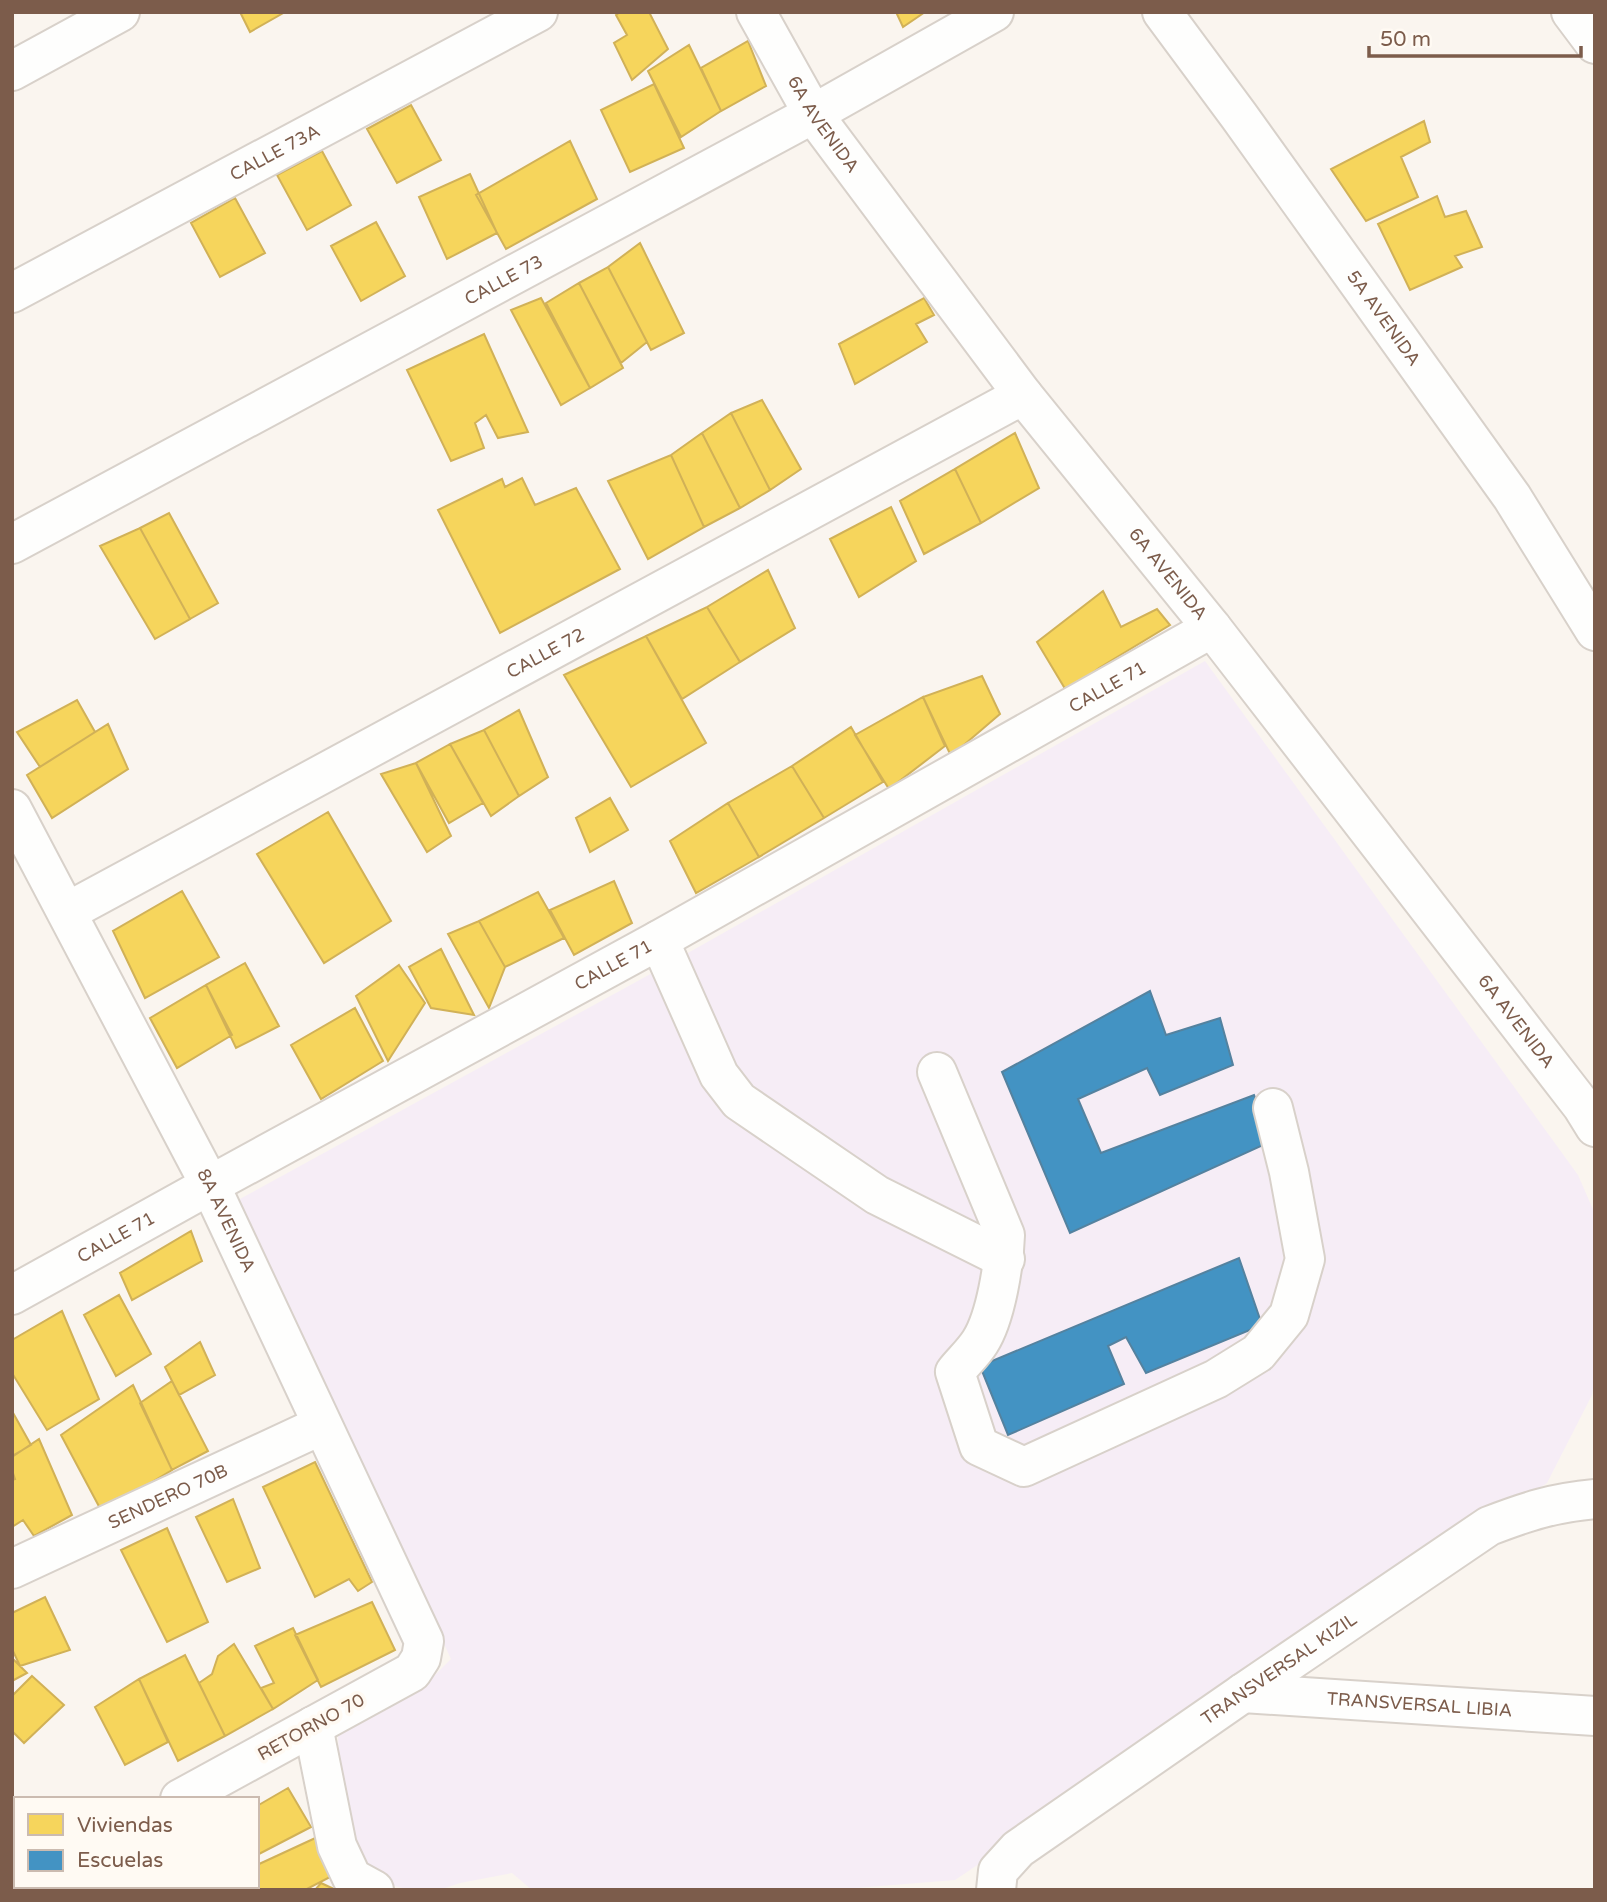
<svg xmlns="http://www.w3.org/2000/svg" width="1607" height="1902" viewBox="0 0 1607 1902" font-family="'Varela Round',sans-serif">
  <rect width="100%" height="100%" fill="#faf5ef"/>
  <!-- education -->
  <path fill="#f6edf6" d="M1205,661L1578,1175L1595,1214V1376L1592,1395L1547,1483L955,1880L831,1890H532L512,1873L460,1883L439,1890H411L378,1882L353,1852L341,1801L338,1735L418,1692L451,1659L238,1200L656,971Z"/>
  <!-- homes -->
  <path fill="#f6d55c" stroke="#d1b157" stroke-width="2" d="M240,12H285L250,32Z
    M620,12H649L668,49L632,80L614,43L627,35L616,15Z
    M896,12H925L903,27Z
    M748,41L766,86L721,111L701,68Z
    M689,45L721,111L681,137L648,71Z
    M654,84L684,148L630,172L601,110Z
    M411,105L441,160L397,183L367,129Z
    M1424,121L1430,142L1401,157L1418,197L1366,221L1331,169Z
    M570,141L597,199L506,249L476,195Z
    M322,151L351,205L307,230L277,175Z
    M470,174L497,233L447,259L419,197Z
    M1437,196L1445,217L1466,211L1482,247L1455,256L1462,267L1410,290L1378,224Z
    M235,198L265,253L220,277L191,223Z
    M376,222L405,276L361,301L331,246Z
    M640,243L684,333L651,350L608,267Z
    M608,267L647,342L621,363L579,283Z
    M579,283L623,368L590,388L546,303Z
    M541,298L590,388L561,405L511,310Z
    M924,298L934,315L916,324L927,342L855,384L839,344Z
    M484,334L528,432L498,438L486,415L475,423L484,448L451,461L407,370Z
    M762,400L801,469L770,490L731,413Z
    M731,413L770,490L740,508L702,433Z
    M702,433L740,508L704,527L671,455Z
    M1015,433L1039,488L981,523L955,469Z
    M671,455L704,527L648,559L608,481Z
    M955,469L981,523L924,554L900,501Z
    M522,478L535,505L576,488L620,569L500,633L438,510L502,479L505,487Z
    M891,507L916,561L859,597L830,539Z
    M169,513L218,603L190,619L140,528Z
    M140,528L190,619L155,639L100,546Z
    M768,570L795,628L740,662L707,607Z
    M1103,591L1121,627L1157,609L1170,625L1099,668L1067,692L1037,642Z
    M707,607L740,662L682,699L646,636Z
    M646,636L706,743L631,787L564,675Z
    M982,676L1000,714L951,756L923,697Z
    M923,697L945,746L889,789L855,735Z
    M77,700L95,732L40,767L17,732Z
    M519,710L548,777L519,796L484,730Z
    M108,724L128,769L52,818L27,775Z
    M851,727L883,782L824,818L792,766Z
    M484,730L519,796L491,816L450,744Z
    M450,744L483,803L449,823L416,763Z
    M416,763L451,836L427,852L381,774Z
    M792,766L824,818L759,857L728,803Z
    M610,798L628,830L590,852L576,818Z
    M728,803L759,857L696,893L670,841Z
    M328,812L391,921L324,963L257,854Z
    M614,881L632,923L574,955L550,910Z
    M182,891L219,957L145,998L113,931Z
    M538,892L564,938L505,967L479,921Z
    M479,921L505,967L489,1008L448,934Z
    M441,949L474,1015L431,1008L409,967Z
    M245,963L279,1026L236,1048L206,985Z
    M399,965L425,1003L388,1061L356,996Z
    M206,985L232,1035L177,1068L150,1018Z
    M355,1008L383,1061L321,1099L291,1045Z
    M191,1231L202,1261L132,1300L120,1273Z
    M119,1295L151,1354L116,1376L84,1315Z
    M62,1311L99,1399L47,1430L12,1373V1340Z
    M200,1342L215,1375L179,1395L165,1367Z
    M172,1381L208,1451L172,1470L140,1403Z
    M133,1385L172,1470L102,1512L61,1435Z
    M12,1411L31,1445L12,1456Z
    M39,1439L72,1515L34,1536L23,1520L12,1527V1480L15,1479L12,1470V1457Z
    M315,1462L372,1582L358,1591L349,1579L315,1597L263,1487Z
    M233,1499L260,1568L227,1582L196,1517Z
    M167,1528L208,1622L167,1642L121,1550Z
    M45,1597L70,1650L20,1666L12,1649V1613Z
    M372,1602L395,1650L321,1687L295,1635Z
    M293,1628L318,1680L273,1709L261,1688L274,1683L255,1646Z
    M234,1644L273,1709L225,1736L199,1683L212,1674L218,1656Z
    M185,1655L225,1736L178,1761L139,1679Z
    M12,1658L27,1673L12,1681Z
    M32,1676L64,1705L24,1743L12,1731V1696Z
    M139,1679L168,1742L125,1765L95,1707Z
    M288,1788L311,1827L257,1855V1806Z
    M324,1834L334,1875L305,1890H259L257,1886V1865Z
    M321,1883L336,1890H315Z"/>
  <!-- schools -->
  <path fill="#4393c3" stroke="#54829f" stroke-width="2" d="M1150,991L1166,1035L1220,1018L1233,1065L1160,1095L1147,1068L1078,1099L1101,1153L1254,1095L1272,1141L1070,1233L1002,1072Z
    M1239,1258L1262,1325L1146,1373L1126,1337L1108,1346L1124,1384L1008,1435L980,1366Z"/>
  <g fill="none" stroke-linecap="round" stroke-linejoin="round">
    <defs>
      <g id="minor">
        <path id="s1" d="M756,12L813,114L1023,395L1212,628L1582,1106L1595,1127"/>
        <path id="s2" d="M1162,12L1239,116L1512,497L1595,631"/>
        <path d="M1571,12L1595,44"/>
        <path d="M12,71L120,12"/>
        <path id="s3" d="M12,293L538,12"/>
        <path id="s4" d="M12,544L813,114L994,12"/>
        <path id="s5" d="M12,809L210,1185L424,1641L421,1658L412,1672L180,1799"/>
        <path id="s6" d="M67,912L1023,395"/>
        <path d="M659,940L719,1075L739,1101L877,1195L1005,1259"/>
        <path d="M937,1072L1005,1235C1004,1264 996,1317 980,1342C973,1353 963,1362 955,1372L979,1446L1024,1467L1216,1379L1258,1353L1289,1315L1305,1259L1289,1172L1273,1108"/>
        <path id="s7" d="M12,1295L210,1185L659,940L1212,628"/>
        <path id="s8" d="M12,1569L322,1425"/>
        <path id="s9" d="M1243,1693L1595,1716"/>
        <path d="M313,1726L337,1846L352,1878L374,1890"/>
        <path d="M123,1886L126,1890"/>
        <path id="s10" d="M996,1890L998,1871L1018,1849L1243,1693L1489,1526C1528,1511 1553,1503 1595,1499"/>
      </g>
    </defs>
    <!-- minor casing -->
    <use href="#minor" stroke="#d8d1ca" stroke-width="42"/>
    <!-- minor -->
    <use href="#minor" stroke="#fefefd" stroke-width="38"/>
  </g>
  <g text-anchor="middle" stroke-width="7" stroke-linejoin="round" paint-order="stroke">
    <!-- street labels -->
    <g font-size="18" fill="#7c5c4b" stroke="#fffaf3">
      <text dy="6" stroke="none"><textPath href="#s1" startOffset="131">6A AVENIDA</textPath></text>
      <text dy="6" stroke="none"><textPath href="#s3" startOffset="298">CALLE 73A</textPath></text>
      <text dy="6" stroke="none"><textPath href="#s4" startOffset="558">CALLE 73</textPath></text>
      <text dy="6" stroke="none"><textPath href="#s2" startOffset="378">5A AVENIDA</textPath></text>
      <text dy="6" stroke="none"><textPath href="#s1" startOffset="698">6A AVENIDA</textPath></text>
      <text dy="6" stroke="none"><textPath href="#s6" startOffset="544">CALLE 72</textPath></text>
      <text dy="6" stroke="none"><textPath href="#s7" startOffset="1253">CALLE 71</textPath></text>
      <text dy="6" stroke="none"><textPath href="#s7" startOffset="686">CALLE 71</textPath></text>
      <text dy="6" stroke="none"><textPath href="#s1" startOffset="1265">6A AVENIDA</textPath></text>
      <text dy="6" stroke="none"><textPath href="#s5" startOffset="464">8A AVENIDA</textPath></text>
      <text dy="6" stroke="none"><textPath href="#s7" startOffset="119">CALLE 71</textPath></text>
      <text dy="6" stroke="none"><textPath href="#s8" startOffset="172">SENDERO 70B</textPath></text>
      <text dy="6" stroke="none"><textPath href="#s10" startOffset="366">TRANSVERSAL KIZIL</textPath></text>
      <text dy="6" stroke="none"><textPath href="#s9" startOffset="177">TRANSVERSAL LIBIA</textPath></text>
      <text transform="translate(311 1727) rotate(-29)" y="6">RETORNO 70</text>
    </g>
  </g>
  <!-- border -->
  <rect width="1607" height="1902" fill="none" stroke="#7c5c4b" stroke-width="28"/>
  <!-- legend -->
  <rect x="14" y="1797" width="245" height="91" fill="#fffaf3" stroke="#cbbbb0" stroke-width="2"/>
  <rect x="28" y="1814" width="35" height="21" fill="#f6d55c" stroke="#cbbbb0" stroke-width="2"/>
  <text x="77" y="1832" font-size="21" fill="#7c5c4b">Viviendas</text>
  <rect x="28" y="1850" width="35" height="21" fill="#4393c3" stroke="#cbbbb0" stroke-width="2"/>
  <text x="77" y="1867" font-size="21" fill="#7c5c4b">Escuelas</text>
  <!-- scale -->
  <path d="M1369 46v10h212v-10" fill="none" stroke="#7c5c4b" stroke-width="3.5"/>
  <text x="1380" y="46" font-size="21" fill="#7c5c4b" stroke="#fffaf3" stroke-width="5" paint-order="stroke">50 m</text>
</svg>
